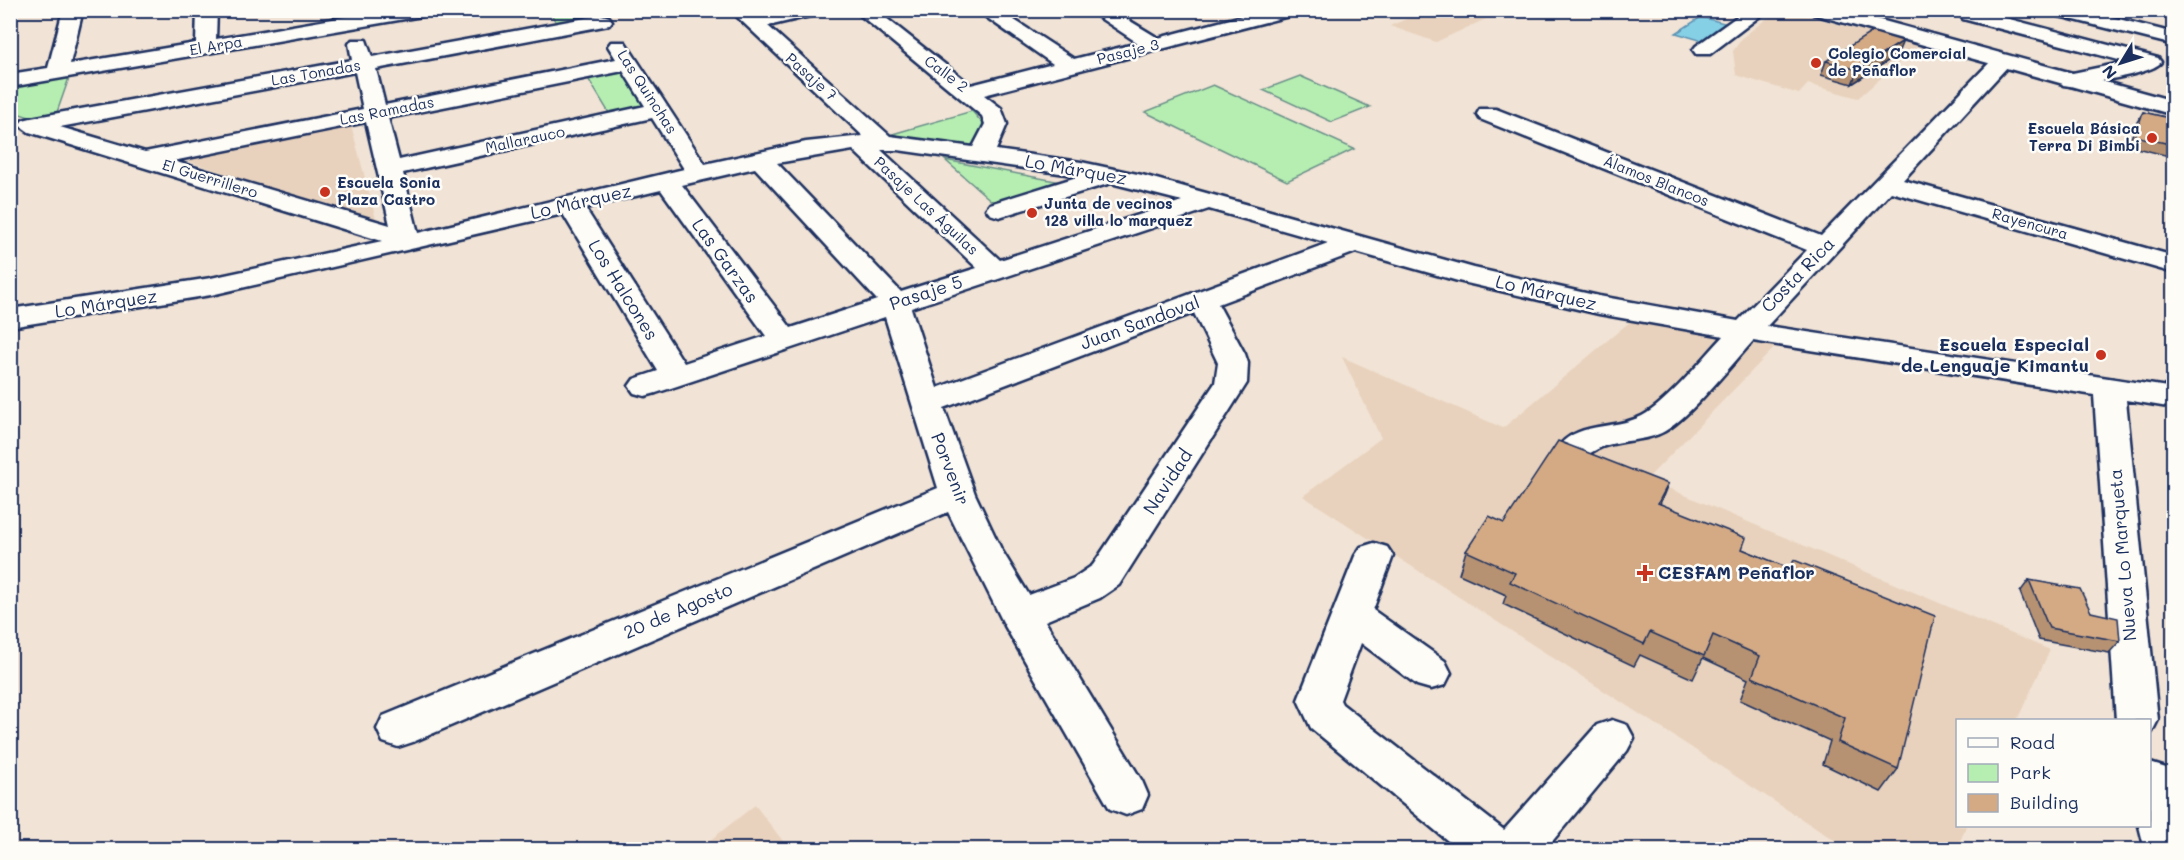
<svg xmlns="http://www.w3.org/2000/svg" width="2184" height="860" viewBox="0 0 2184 860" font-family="Mali,sans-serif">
  <rect width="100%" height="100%" fill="#f1e3d5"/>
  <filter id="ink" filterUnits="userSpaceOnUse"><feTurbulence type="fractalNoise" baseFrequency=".0167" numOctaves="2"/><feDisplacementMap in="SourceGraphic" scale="12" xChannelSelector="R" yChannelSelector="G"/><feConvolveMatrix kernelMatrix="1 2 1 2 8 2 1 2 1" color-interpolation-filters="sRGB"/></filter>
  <g filter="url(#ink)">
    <!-- built -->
    <path fill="#e8d2bd" d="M1427,10H1503V11L1436,42L1390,26Z
      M1778,10L1790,11L1918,46L1858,98L1808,84L1799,94L1736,75L1733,51L1743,37Z
      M351,125L377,223L184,160Z
      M1632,320L1778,344L1647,479L2050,650L2017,720H1958V826H1967L1956,849H1848L1303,496L1381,438L1342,357L1503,428Z
      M755,805L789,849H699Z"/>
    <!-- green -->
    <path fill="#b6eeb1" stroke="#688e88" stroke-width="1.5" d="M549,11H588L594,20L559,27Z
      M624,67L652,109L612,118L586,75Z
      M70,75L56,115L32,118L11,111V85Z
      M1300,76L1370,107L1332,122L1263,90Z
      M1213,85L1354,149L1287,181L1145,112Z
      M972,111L984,125L975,147L889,135Z
      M945,160L1066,183L995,204Z"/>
    <!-- water -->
    <path fill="#86d0e6" stroke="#5b90b0" stroke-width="1.5" d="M1701,17L1728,24L1703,41L1676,33Z"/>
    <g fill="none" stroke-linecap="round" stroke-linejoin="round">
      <defs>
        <path id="minor" d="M63,10H83L70,64L196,43L197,10H217L216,39L385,10H431L422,16L10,87V74L48,68Z
          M730,10H751L757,16L783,10H821L819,14L768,26L890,136L973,147L985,124L982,116L854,10H876L971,85L1053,64L976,10H999L1074,59L1138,43L1088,10H1112L1158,38L1265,10H1295L1293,15L984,95L1001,108L1007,124L996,150L1081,162L1142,175L1474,268L1599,296L1738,321L1807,250L1480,119L1477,114L1480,109H1496L1821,236L1995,57H2009L2012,61L2009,65L1903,180L2174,256V273L1891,192L1767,326L2174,388V408L2126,400L2158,720L2152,732L2150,733V720H2116L2094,395L1753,341C1732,364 1689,418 1665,431C1646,442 1622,439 1602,447C1585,454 1580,464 1560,459L1555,451C1575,420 1613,431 1642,416C1667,403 1703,358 1724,336L1599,314L1458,281L1356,252L1218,304L1245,354L1248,363L1247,383L1119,585L1100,598L1045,621L1142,781L1148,795L1142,809L1126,815L1110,809L1005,626L948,512L413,742L398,747L383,742L377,729L383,716L938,488L885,317L656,393L645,396L634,393L629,386L634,379L658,371L563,214L211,295L10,327V309L211,278L382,241L29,132L19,125L23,120L31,118L352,60L349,44L352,40H366L372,57L602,15L609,17L612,21L609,25L376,69L385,105L616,59L608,46L611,42H625L705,164L806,142L863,136ZM623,71L645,106L399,160L388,118ZM355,72L363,109L145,152L60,127ZM652,118L684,169L418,233L403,173ZM366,122L390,225L173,161ZM853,150L977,268L901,292L777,163ZM881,150H898L1080,176L990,204L986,209L990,214L999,217L1111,183L1182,201L1000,260ZM755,168L877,300L791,328L682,185ZM661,190L766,336L684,363L585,208ZM1209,209L1328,243L937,388L911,308ZM1194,313L1218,363L1215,383L1093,565L1074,578L1029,595L1001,549L975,494L944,408Z
          M1746,10H1768L1710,54H1696L1693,50L1696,46Z
          M1975,10L2158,58L2161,62C2153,74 2088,83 2071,86L2063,85L2060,80L2063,75L2126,62L1963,19L1960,15L1963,11Z
          M2049,10H2083L2174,33V45L2051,14Z
          M2159,10H2174V18L2161,14Z
          M1374,543L1387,547L1393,556L1373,610L1445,661L1451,673L1445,685L1431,689L1417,685L1361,643L1340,700L1342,704L1504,830L1597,725L1612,720L1627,725L1634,738L1627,751L1545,850H1459L1311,728L1298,700L1355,556L1361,547Z
          M2150,763L2166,768L2174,786V850H2145L2139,826H2150Z"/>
        <path id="major" d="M1811,10H1844L2174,101V115L1813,14Z"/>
      </defs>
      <!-- minor casing -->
      <use href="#minor" stroke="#1b2f5e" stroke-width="5"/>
      <!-- major casing -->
      <use href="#major" stroke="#1b2f5e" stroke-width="5"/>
      <!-- minor -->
      <use href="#minor" fill="#fdfcf7" fill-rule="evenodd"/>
      <!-- major -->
      <use href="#major" fill="#fdfcf7" fill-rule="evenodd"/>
    </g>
    <!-- wall -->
    <path fill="#b69272" stroke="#1b2f5e" stroke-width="1.5" d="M1897,55L1852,84L1821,75L1826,61Z
      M2143,112L2174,119V156L2173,157L2128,146L2137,122Z
      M1668,484L1660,504L1742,549L1790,569L1794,560L1898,769L1881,792L1823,764L1830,741L1740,700L1748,679L1703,658L1693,679L1640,655L1634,666L1503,604L1506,595L1459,574L1466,551L1504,523Z
      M2029,580L2091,612L2120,641L2109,653L2039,640L2020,592Z"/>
    <!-- shaded-wall -->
    <path fill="#94775d" stroke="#1b2f5e" stroke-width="1.5" d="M1903,41L1897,55L1852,84L1858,70Z"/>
    <!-- building -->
    <path fill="#d4aa85" stroke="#1b2f5e" stroke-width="1.5" d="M1872,32L1903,41L1858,70L1826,61Z
      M2143,112L2174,119V145L2135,136Z
      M1558,441L1668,484L1658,503L1746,538L1742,549L1791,569L1794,560L1935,616L1898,769L1838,742L1845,718L1752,677L1760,656L1713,635L1704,656L1650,632L1644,644L1510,582L1515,573L1466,551L1489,516L1504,523Z
      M2029,580L2080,589L2091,612L2118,618L2120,641L2049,628Z
      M479,843L482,849H466Z"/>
  </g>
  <!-- markers -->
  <g fill="#c8321e" stroke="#fdfcf7" stroke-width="2">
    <circle cx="1816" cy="63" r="6"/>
    <circle cx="2152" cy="138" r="6"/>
    <circle cx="325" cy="192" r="6"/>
    <circle cx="1032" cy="213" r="6"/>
    <circle cx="2101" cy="355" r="6"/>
    <path d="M1642 564h6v6h6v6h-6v6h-6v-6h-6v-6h6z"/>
  </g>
  <g text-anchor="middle" stroke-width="5" stroke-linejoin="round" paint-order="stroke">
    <!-- far-street labels -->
    <g font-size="15" fill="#1b2f5e" stroke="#fdfcf7">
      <text transform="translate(216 46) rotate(-10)" y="5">El Arpa</text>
      <text transform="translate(1128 52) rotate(-14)" y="5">Pasaje 3</text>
      <text transform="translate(316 73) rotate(-10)" y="5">Las Tonadas</text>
      <text transform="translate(946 74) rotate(37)" y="5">Calle 2</text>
      <text transform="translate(811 77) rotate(42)" y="5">Pasaje 7</text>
      <text transform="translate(647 92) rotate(57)" y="5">Las Quinchas</text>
      <text transform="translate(387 111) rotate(-11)" y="5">Las Ramadas</text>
      <text transform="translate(525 140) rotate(-12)" y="5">Mallarauco</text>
      <text transform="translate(210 179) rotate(17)" y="5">El Guerrillero</text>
      <text transform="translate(1656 181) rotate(22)" y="5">Álamos Blancos</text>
      <text transform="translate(926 206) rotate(43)" y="5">Pasaje Las Águilas</text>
      <text transform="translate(2030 224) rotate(16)" y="5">Rayencura</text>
    </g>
    <!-- far-poi labels -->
    <g font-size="15" font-weight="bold" fill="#1b2f5e" stroke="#fdfcf7" text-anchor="start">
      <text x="1828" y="59">Colegio Comercial<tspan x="1828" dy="17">de Peñaflor</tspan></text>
      <text x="2140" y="134" text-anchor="end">Escuela Básica<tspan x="2140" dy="17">Terra Di Bimbi</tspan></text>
      <text x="337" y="188">Escuela Sonia<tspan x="337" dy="17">Plaza Castro</tspan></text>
      <text x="1044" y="209">Junta de vecinos<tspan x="1044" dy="17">128 villa lo marquez</tspan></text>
    </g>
    <!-- street labels -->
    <g font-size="18" fill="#1b2f5e" stroke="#fdfcf7">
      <text transform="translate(1076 170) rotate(10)" y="6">Lo Márquez</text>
      <text transform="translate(581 202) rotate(-13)" y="6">Lo Márquez</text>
      <text transform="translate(725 261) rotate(54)" y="6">Las Garzas</text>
      <text transform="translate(1798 275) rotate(-46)" y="6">Costa Rica</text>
      <text transform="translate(623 290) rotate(58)" y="6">Los Halcones</text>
      <text transform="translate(926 293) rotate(-18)" y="6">Pasaje 5</text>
      <text transform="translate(1546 293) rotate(13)" y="6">Lo Márquez</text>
      <text transform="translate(106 304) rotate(-9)" y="6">Lo Márquez</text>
      <text transform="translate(1140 323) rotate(-20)" y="6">Juan Sandoval</text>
      <text transform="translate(950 469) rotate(69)" y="6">Porvenir</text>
      <text transform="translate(1168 482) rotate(-57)" y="6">Navidad</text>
      <text transform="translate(2123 555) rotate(-95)" y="6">Nueva Lo Marqueta</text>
      <text transform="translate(678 611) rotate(-23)" y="6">20 de Agosto</text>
    </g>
    <!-- poi labels -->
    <g font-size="18" font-weight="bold" fill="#1b2f5e" stroke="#fdfcf7" text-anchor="end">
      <text x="2089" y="351">Escuela Especial<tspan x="2089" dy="21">de Lenguaje Kimantu</tspan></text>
      <text x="1658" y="579" text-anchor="start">CESFAM Peñaflor</text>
    </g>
  </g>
  <!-- margin -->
  <rect width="2184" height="860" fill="none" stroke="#fdfcf7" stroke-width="36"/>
  <rect x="18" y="18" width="2148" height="824" fill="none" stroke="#1b2f5e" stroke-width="2" filter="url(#ink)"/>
  <!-- legend -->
  <rect x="1956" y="719" width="195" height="108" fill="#fdfcf7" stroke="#a3aaba" stroke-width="1.5"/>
  <rect x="1968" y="738" width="30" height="9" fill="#fdfcf7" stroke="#a3aaba" stroke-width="1.5"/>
  <text x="2010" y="749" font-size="18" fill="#1b2f5e">Road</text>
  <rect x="1968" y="764" width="30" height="18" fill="#b6eeb1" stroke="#a3aaba" stroke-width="1.5"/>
  <text x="2010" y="779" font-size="18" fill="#1b2f5e">Park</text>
  <rect x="1968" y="794" width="30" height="18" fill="#d4aa85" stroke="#a3aaba" stroke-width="1.5"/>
  <text x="2010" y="809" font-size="18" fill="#1b2f5e">Building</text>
  <!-- north arrow -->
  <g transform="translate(2121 63) rotate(232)" stroke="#fdfcf7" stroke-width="4.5" paint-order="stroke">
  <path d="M0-4.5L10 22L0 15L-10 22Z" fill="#1b2f5e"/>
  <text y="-9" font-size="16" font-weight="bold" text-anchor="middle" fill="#1b2f5e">N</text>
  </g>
</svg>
